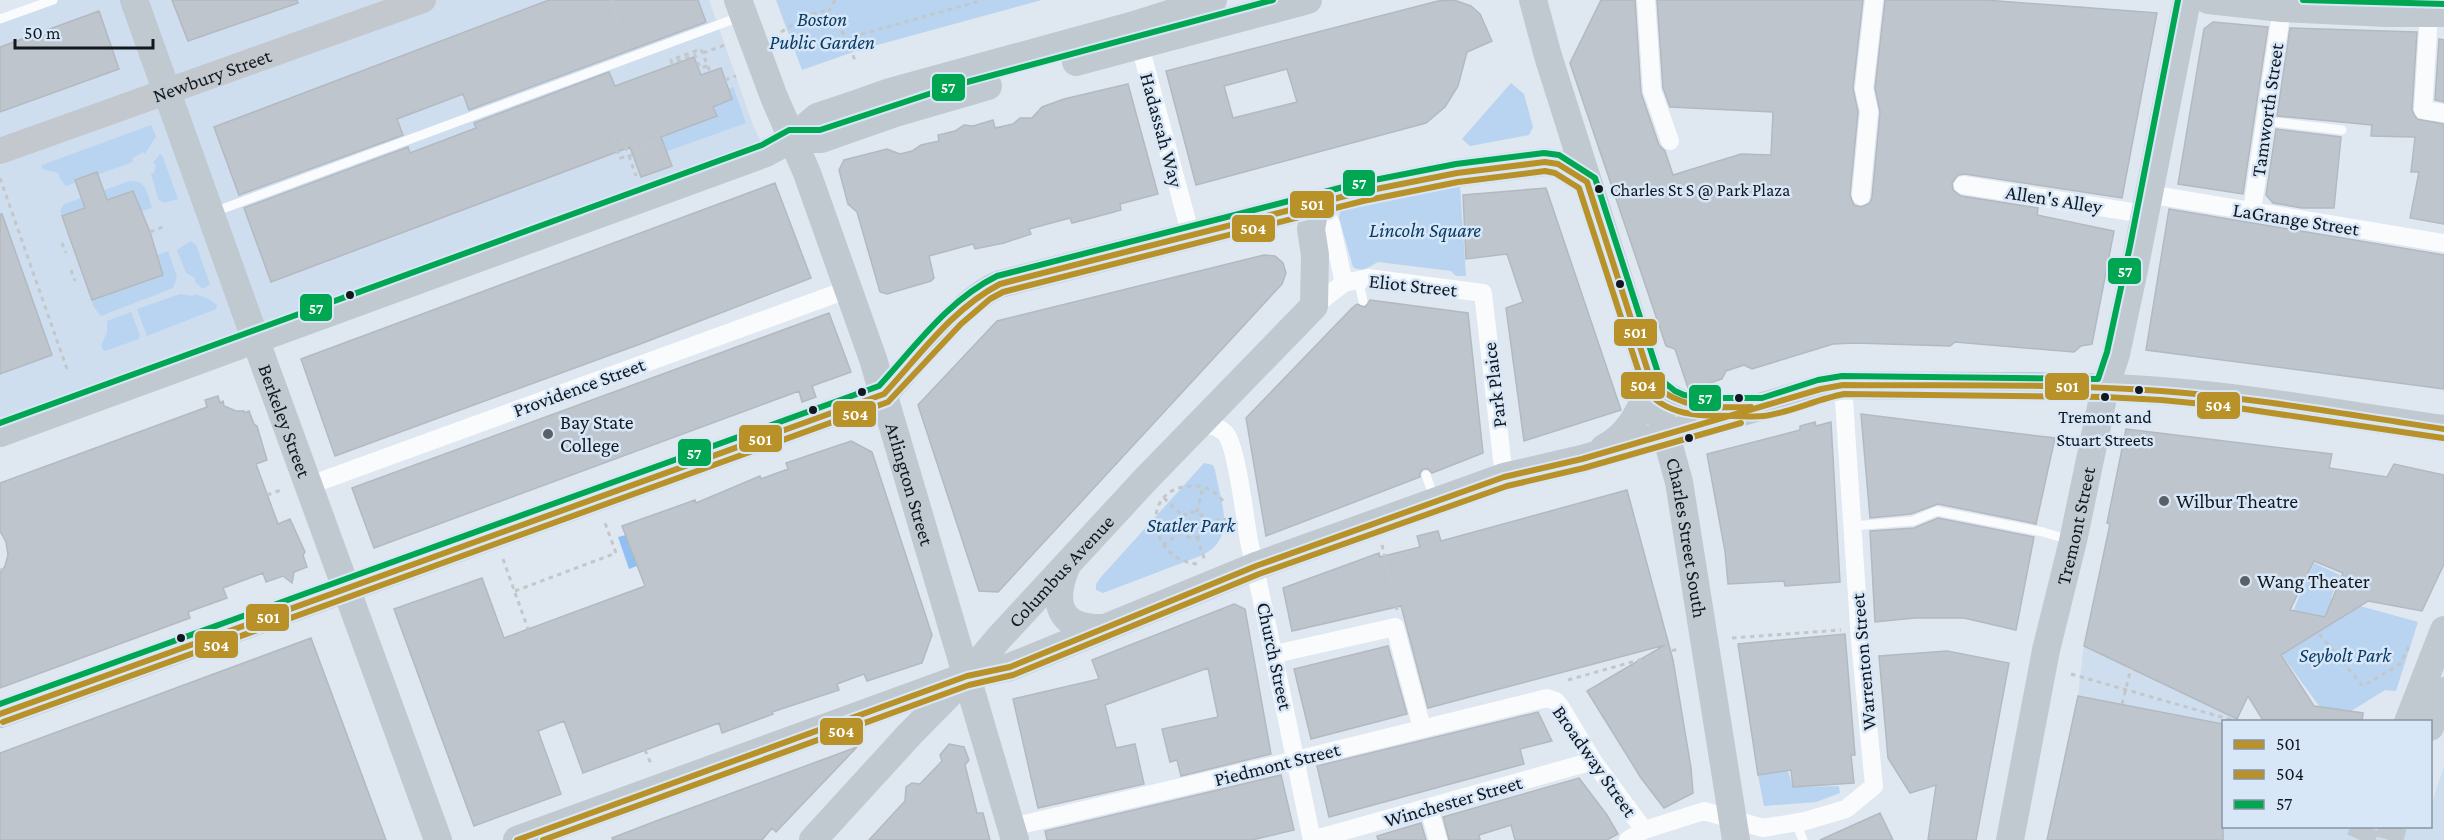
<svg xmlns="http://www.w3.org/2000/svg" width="2444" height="840" viewBox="0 0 2444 840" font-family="'Crimson Pro',serif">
  <rect width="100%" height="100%" fill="#dfe7f0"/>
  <!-- built -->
  <path fill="#cedeee" d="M53,0H709L753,125L766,153L0,432V19Z
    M2162,631L2143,674L2239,721L2224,722V826H2430L2431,805L2444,766V840H2047L2078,696L2084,645Z"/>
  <!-- green -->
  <path fill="#b8d4f0" d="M776,0H1042L859,50L802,70Z
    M1511,83L1524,94L1533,127L1529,135L1470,146L1462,139Z
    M733,87L746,123L637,162L656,138L717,115L713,107L732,99L728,89Z
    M151,125L156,136L145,154L143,152L132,159L133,162L66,186L59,177L60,175L55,172L42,169V165Z
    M160,154L162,155L178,199L164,203L158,199L151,173H154L156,165L153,163Z
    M130,181C146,180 148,194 152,208L142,211L138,208L133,191L62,216L60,211L64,204Z
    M1460,185L1466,276H1456L1451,271L1378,262C1368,267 1364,273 1353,267L1339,218L1340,211L1353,205L1360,207Z
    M191,241L196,245L210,284L203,289L195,282V278L186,273L177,250Z
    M168,251L177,277L173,288L101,316L93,306L92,300L162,275L157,260L158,255Z
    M180,294L193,296L194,294L207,298L217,305L216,309L147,336L137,309Z
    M131,312L140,335L139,339L105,351L103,350L101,345L107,333V321Z
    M1204,463L1213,465L1215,470C1220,502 1239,539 1200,556L1103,593L1096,590V584L1101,577Z
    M2314,563L2340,575L2331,598L2418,622L2396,691L2385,690L2335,721L2327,717L2277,648Z
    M1788,771L1793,787L1839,786L1840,793L1816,802L1764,806L1758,775Z"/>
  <!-- water -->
  <path fill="#90c0f1" d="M626,535L637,566L629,569L618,537Z"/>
  <!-- building -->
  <path fill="#bfc5cd" stroke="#b3b9c1" stroke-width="1.5" fill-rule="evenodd" d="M172,0H297L298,3L188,41Z
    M549,0H698L706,22L469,110L463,94L397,119L403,135L239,195L214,127Z
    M1454,0L1471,6L1480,14L1492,41L1467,52L1458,86L1445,107L1426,123L1196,185L1166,71L1438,1ZM1287,69L1297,102L1233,118L1224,86Z
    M1601,0H1635L1641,93L1659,145L1665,151L1673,175L1741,154L1771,155L1773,112L1670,107L1663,88L1657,0H1863L1853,88L1858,112L1850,195L1854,205L1861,207L1870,203L1872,197L1880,112L1875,88L1885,0H1985L2157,13L2122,198L1965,174L1958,175L1952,183L1953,190L1961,196L2038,208L2037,215L2114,231L2092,344L2081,346L2074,352L1955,342L1950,346L1855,343L1833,344L1752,369L1744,365L1726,371L1722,379L1693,389L1688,388L1675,349L1666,346L1570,63Z
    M99,11L119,69L0,112V47Z
    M2213,22L2268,27L2243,194L2178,184L2204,29Z
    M2290,28L2417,32L2412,110L2417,119L2444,124V224L2410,218L2419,172H2411L2415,137L2371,136L2372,125L2277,116Z
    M2439,39L2444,40V102L2435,100Z
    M694,57L701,75L721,68L732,99L713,107L717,116L661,137L672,166L641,177L630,147L271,282L244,208L408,147L410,153L476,128L474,123L609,72L615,86Z
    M1128,84L1158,194L1120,204L1121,210L1114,212L1072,223L1070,218L1029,229L1031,234L1004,243L975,249L973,244L929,256L934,278L931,281L887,294L880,292L857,212L848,204L839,170L844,160L887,149L900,154L912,151L921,145L939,141L938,135L955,131L964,125L973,126L993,120L995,128L1013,124L1020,118H1032L1042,107L1064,99Z
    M2276,129L2341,137L2334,208H2302L2273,203L2266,195Z
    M97,172L107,200L133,191L150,232L163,275L92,300L62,216L85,208L75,180Z
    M775,183L811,278L643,343L335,456L301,359Z
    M1546,188L1621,410L1524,441L1506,308L1523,302L1507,254L1466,259L1463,195Z
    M2169,209L2444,255V389L2146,350Z
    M0,214H2L52,355L0,374Z
    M1264,255L1275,256L1283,263L1286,273L1282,284L998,592L979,591L918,405L997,321Z
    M1370,300L1468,313L1483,453L1432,473L1428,469H1423L1420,473V477L1266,536L1246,418L1352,308L1357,304L1365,307Z
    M829,313L851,372L812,386L816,397L802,402L799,391L374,548L352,488Z
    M218,396L220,403L223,401L224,406L236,411H244V413L249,411L254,424L257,426L267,460L256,464L278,524L290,519L305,552L303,555L307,567L294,572L292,583L283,576L266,582L263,573L223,588L227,598L188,612L190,618L0,688V573L5,566L8,555L6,542L0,531V483L207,407L205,400Z
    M1861,414L2055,438L2036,524L1938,504L1911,514L1870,518Z
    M1815,422L1816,426L1831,422L1840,582L1785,586L1784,581L1728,584L1725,551L1707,454L1800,430V426Z
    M2126,429L2332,454L2329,468L2387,477L2394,464L2444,475V564L2422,611L2368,601L2281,655L2314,706L2363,713L2362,722H2264L2248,696L2237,719L2084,646L2110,524L2107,523ZM2314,561L2343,573L2325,617L2290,610Z
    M851,441L872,452L932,635L922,663L867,681L864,674L837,684L839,690L772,712L773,714L722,733L719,723L583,773L564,721L538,731L561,794L474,826L394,609L482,578L504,638L645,586L622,526L695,500L696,503L760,476L761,479L788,469L786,463Z
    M1627,490L1673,660L1691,768L1693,793L1664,808L1641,778L1587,691L1665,645L1428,708L1401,606L1292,631L1283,588L1379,553L1380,557L1420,547L1417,536L1438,531L1441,541Z
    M1938,518L2034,537L2016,630L1964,618H1915L1875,622L1870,531L1914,528Z
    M1234,604L1245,609L1271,754L1181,776L1177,760L1170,762L1162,729L1218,717L1208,668L1105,705L1116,748L1135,744L1144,784L1038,808L1013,699L1099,679L1092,660Z
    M1845,634L1855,755H1851L1854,783L1793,787L1791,770L1758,775L1738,644Z
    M311,638L386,840H0V753Z
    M1388,646L1407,714L1311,739L1294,669Z
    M1947,651L2009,663L1976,840H1928L1936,785L1910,793L1888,758L1879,656Z
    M2078,696L2223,724V840H2047Z
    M1538,712L1552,741L1520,749L1524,764L1329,817L1317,766Z
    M949,744L964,747L969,760L965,765L977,813H983L990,840H869L905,801L906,787L912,783L920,784L942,761L940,755Z
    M857,747L776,832L772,828L762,840H613L612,838L656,821Z
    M1281,775L1294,830L1252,840H1047L1045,831Z
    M1579,778L1607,815L1618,834L1607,840H1515L1511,825L1479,835L1480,840H1449L1443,817Z
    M1880,813L1893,840H1820Z
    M1421,823L1426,840H1378L1377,836Z"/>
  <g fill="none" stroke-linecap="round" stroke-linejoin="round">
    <!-- primary-tunnel -->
    <path stroke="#c0c8d0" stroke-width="28" stroke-dasharray="28 14" stroke-linecap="butt" d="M2360,840L2366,826
      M2389,840L2393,826"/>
    <!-- path -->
    <path stroke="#c4c7ca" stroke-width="3" stroke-dasharray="4.5 4.5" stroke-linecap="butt" d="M611,0L628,46
      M835,0L829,10L846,38L856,63
      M781,32L811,14L829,10
      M809,49L983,0
      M703,53L725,45
      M707,66L700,68L695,55L672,63L671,60L701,49L710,72
      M725,80L736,76
      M622,138L629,156L657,146L655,142L636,149L633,141L625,144
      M614,141L620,158L629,156L636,176
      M657,160L660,167
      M0,178L68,372
      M150,232L163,227
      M62,243L66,253
      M71,270L75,281
      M267,495L281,490
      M1164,498L1183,516
      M1180 525a13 13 0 1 1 26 0a13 13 0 1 1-26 0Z
      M1197,512L1203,487
      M1206,522L1227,519
      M1197,537L1205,561
      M1163,545L1182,532
      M1382,545L1397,610
      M503,559L528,629
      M1197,564C1147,559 1139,487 1192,486C1205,485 1216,492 1224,502
      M0,569L2,571
      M515,591L616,553L605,523
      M2319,634L2363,686L2400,664L2409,646
      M1732,638L1841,630
      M2071,674L2239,722
      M1568,680L1678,649
      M2122,704L2131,668
      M645,750L652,766"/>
    <!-- lane -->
    <path stroke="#fafbfd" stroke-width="9" d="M0,19L53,0
      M2266,121L2342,130
      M214,212L742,16
      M1358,279L1363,301
      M1426,475L1434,498
      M1852,526L1913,521L1937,511L2043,532L2070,540
      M1796,823L1803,840"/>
    <!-- street -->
    <path stroke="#fafbfd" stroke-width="18" d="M1646,0L1652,90L1670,141
      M2429,14L2423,110L2444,113
      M1137,35L1191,236
      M1963,185L2144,214
      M2148,194L2444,243
      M1861,196L1869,111L1864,89L1874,0
      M1316,203L1331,224L1344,283
      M2252,211L2282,8
      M1314,306L1344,283L1368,278L1483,293L1504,477
      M1197,425C1207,424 1219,426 1226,434C1237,448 1245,519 1249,541C1271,640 1291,740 1312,840L1593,761
      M310,485L849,289
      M1275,654L1395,627L1422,728
      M1429,809L1438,840
      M1012,827L1296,760L1547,698L1556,701L1560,706L1593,761L1644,830
      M1628,840L1644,830L1704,811L1763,828L1805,821L1846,809L1874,786L1860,641L1843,385"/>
    <!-- secondary -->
    <path stroke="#c3c8ce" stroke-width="26" id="s1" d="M0,151L423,0"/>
    <!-- primary -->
    <g stroke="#c0c8d0" stroke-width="28">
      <path id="s2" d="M134,0L266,369L438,840"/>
      <path id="s3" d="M738,0L774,97L807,173L873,359L1015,840"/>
      <path id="s4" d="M1533,0L1548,56L1652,384L1679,482L1736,840"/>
      <path d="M2208,0L2282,8L2386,13H2444"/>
      <path d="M1076,62L1308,0"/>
      <path d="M792,139H821L895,113L988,86"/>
      <path d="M1652,384C1678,409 1697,408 1731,407"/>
      <path d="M0,433L766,153L792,139L817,117L853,105L890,92L1134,25L1213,0"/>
      <path d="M1604,448C1631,434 1640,410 1652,384"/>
      <path d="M1066,567C1051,605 1060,629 1103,628"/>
      <path d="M0,714L884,394C914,363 962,299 1000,284L1361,192L1457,173L1545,162L1558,164L1587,182"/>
      <path d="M2408,722L2444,630"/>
      <path d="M2430,727L2444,691"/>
      <path d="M517,840L967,676L1010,667L1256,566L1504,477L1582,459L1821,389L1843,385C1948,387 2055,383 2161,391C2256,398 2350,416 2444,429"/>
      <path id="s5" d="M813,840L909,735L967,676L999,638L1145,480L1314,306L1315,255L1311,229L1316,203"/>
      <path id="s6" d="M2010,840L2046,650L2073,541L2105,388L2116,354L2135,265L2187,0"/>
    </g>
    <defs>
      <path id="bus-1" d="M1587,182L1652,384C1684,410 1711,408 1751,407
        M0,714L884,394C920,355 952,309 1000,284L1361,192L1457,173L1545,162L1558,164L1587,182
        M517,840L967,676L1010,667L1256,566L1504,477L1582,459L1821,389L1843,385C1949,386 2055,383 2161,391C2256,398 2350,415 2444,429"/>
      <path id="bus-2" d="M3,722L888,402L961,324L990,299L1003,292L1363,201L1458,182L1545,171L1555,173L1579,188L1644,388C1666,416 1698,416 1732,416C1742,416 1754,417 1764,416C1789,413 1817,399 1844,394L2105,397L2161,400L2224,406L2443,438
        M543,840L969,685L1013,675L1259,574L1507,486L1584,468L1741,423"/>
      <path id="bus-3" d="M2303,0L2444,4
        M0,423L762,145L789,130H820L956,85L1273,0
        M0,704L879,386C915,347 948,300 997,276L1359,183L1456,164L1544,153L1559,155L1595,178L1660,379L1675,391L1684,395L1702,398H1762L1818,380L1842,376L2098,379L2107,352L2130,246L2178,0"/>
    </defs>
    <!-- bus-1 casing -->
    <use href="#bus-1" stroke="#d7e7f8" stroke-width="10"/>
    <!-- bus-2 casing -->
    <use href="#bus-2" stroke="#d7e7f8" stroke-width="10"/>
    <!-- bus-3 casing -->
    <use href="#bus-3" stroke="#d7e7f8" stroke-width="10"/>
    <!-- bus-1 -->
    <use href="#bus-1" stroke="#b89228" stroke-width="6"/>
    <!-- bus-2 -->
    <use href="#bus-2" stroke="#b89228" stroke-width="6"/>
    <!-- bus-3 -->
    <use href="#bus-3" stroke="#00a651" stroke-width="6"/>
  </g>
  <!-- markers -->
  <g fill="#12181e" stroke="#d7e7f8" stroke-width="2">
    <circle cx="1599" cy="189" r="5"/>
    <circle cx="1620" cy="284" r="5"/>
    <circle cx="350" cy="295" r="5"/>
    <circle cx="2139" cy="390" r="5"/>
    <circle cx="862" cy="392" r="5"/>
    <circle cx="2105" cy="397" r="5"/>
    <circle cx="1739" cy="398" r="5"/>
    <circle cx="813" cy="410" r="5"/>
    <circle cx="1689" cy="438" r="5"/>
    <circle cx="181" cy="638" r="5"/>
  </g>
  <g fill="#5a6068" stroke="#d7e7f8" stroke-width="2">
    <circle cx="548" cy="434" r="6"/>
    <circle cx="2164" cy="501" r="6"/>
    <circle cx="2245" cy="581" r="6"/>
  </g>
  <g text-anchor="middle" stroke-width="5" stroke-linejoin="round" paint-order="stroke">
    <!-- bus labels -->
    <g font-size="18" fill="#12181e" stroke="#d7e7f8" text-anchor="start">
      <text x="1610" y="196">Charles St S @ Park Plaza</text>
      <text x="2105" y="423" text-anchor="middle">Tremont and<tspan x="2105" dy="23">Stuart Streets</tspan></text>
    </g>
    <!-- park labels -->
    <g font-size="20" font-style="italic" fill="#0a3b65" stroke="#d7e7f8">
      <text x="822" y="26">Boston<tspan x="822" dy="23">Public Garden</tspan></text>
      <text x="1425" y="237">Lincoln Square</text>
      <text x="1191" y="532">Statler Park</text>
      <text x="2345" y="662">Seybolt Park</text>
    </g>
    <!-- street labels -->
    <g font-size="20" fill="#12181e" stroke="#d7e7f8">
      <text dy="7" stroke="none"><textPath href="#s1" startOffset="225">Newbury Street</textPath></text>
      <text transform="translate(2267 110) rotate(-82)" y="7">Tamworth Street</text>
      <text transform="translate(1162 130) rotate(75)" y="7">Hadassah Way</text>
      <text transform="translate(2054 199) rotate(9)" y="7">Allen's Alley</text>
      <text transform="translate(2296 219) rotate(9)" y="7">LaGrange Street</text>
      <text transform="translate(1413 285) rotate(6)" y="7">Eliot Street</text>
      <text transform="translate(1494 385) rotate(-97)" y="7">Park Plaice</text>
      <text transform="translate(579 387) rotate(-20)" y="7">Providence Street</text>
      <text dy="7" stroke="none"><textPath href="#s2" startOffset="447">Berkeley Street</textPath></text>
      <text dy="7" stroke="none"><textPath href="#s3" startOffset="514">Arlington Street</textPath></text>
      <text dy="7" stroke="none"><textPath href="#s6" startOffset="321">Tremont Street</textPath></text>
      <text dy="7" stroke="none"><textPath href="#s4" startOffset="560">Charles Street South</textPath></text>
      <text dy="7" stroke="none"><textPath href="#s5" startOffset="366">Columbus Avenue</textPath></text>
      <text transform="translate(1275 656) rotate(78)" y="7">Church Street</text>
      <text transform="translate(1863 662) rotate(-95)" y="7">Warrenton Street</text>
      <text transform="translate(1595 761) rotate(55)" y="7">Broadway Street</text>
      <text transform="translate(1277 764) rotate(-14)" y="7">Piedmont Street</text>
      <text transform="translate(1453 801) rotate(-16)" y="7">Winchester Street</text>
    </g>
    <!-- poi labels -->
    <g font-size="20" fill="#12181e" stroke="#d7e7f8" text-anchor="start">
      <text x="560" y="429">Bay State<tspan x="560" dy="23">College</tspan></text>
      <text x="2176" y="508">Wilbur Theatre</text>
      <text x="2257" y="588">Wang Theater</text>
    </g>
  </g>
  <g stroke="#d7e7f8" stroke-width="2">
    <rect x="931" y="73" width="35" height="29" rx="6" fill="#00a651"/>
    <rect x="1342" y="169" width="34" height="28" rx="6" fill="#00a651"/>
    <rect x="1289" y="190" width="46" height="29" rx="6" fill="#b89228"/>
    <rect x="1231" y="214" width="45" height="29" rx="6" fill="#b89228"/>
    <rect x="2107" y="257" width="35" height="28" rx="6" fill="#00a651"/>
    <rect x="299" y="293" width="34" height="29" rx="6" fill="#00a651"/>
    <rect x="1613" y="318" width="45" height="29" rx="6" fill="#b89228"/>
    <rect x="1620" y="371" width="46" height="29" rx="6" fill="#b89228"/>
    <rect x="2044" y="372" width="46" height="29" rx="6" fill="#b89228"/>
    <rect x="1688" y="384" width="34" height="28" rx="6" fill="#00a651"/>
    <rect x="2196" y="391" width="45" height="29" rx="6" fill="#b89228"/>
    <rect x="832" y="400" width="45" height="28" rx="6" fill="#b89228"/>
    <rect x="738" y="424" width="45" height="29" rx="6" fill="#b89228"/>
    <rect x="677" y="438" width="35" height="29" rx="6" fill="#00a651"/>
    <rect x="245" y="603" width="45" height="29" rx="6" fill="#b89228"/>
    <rect x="194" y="630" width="45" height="29" rx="6" fill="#b89228"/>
    <rect x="819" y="717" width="45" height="29" rx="6" fill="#b89228"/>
  </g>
  <g font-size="16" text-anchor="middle" font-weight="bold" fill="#fff">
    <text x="948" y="93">57</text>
    <text x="1359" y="189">57</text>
    <text x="1312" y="210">501</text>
    <text x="1253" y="234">504</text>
    <text x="2125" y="277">57</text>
    <text x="316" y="314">57</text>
    <text x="1635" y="338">501</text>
    <text x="1643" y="391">504</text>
    <text x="2067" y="392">501</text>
    <text x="1705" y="404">57</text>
    <text x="2218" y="411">504</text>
    <text x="855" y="420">504</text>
    <text x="760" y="445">501</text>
    <text x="694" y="459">57</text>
    <text x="268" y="623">501</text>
    <text x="216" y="651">504</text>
    <text x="841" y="737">504</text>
  </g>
  <!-- legend -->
  <rect x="2222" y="720" width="210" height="108" fill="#d7e7f8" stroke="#8894a1" stroke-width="1.5"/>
  <rect x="2234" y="740" width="30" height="9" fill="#b89228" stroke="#8894a1" stroke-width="1.5"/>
  <text x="2276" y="750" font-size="18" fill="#12181e">501</text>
  <rect x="2234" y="770" width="30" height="9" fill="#b89228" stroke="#8894a1" stroke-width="1.5"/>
  <text x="2276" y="780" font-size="18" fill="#12181e">504</text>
  <rect x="2234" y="800" width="30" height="9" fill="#00a651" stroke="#8894a1" stroke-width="1.5"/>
  <text x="2276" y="810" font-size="18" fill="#12181e">57</text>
  <!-- scale -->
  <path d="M15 39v9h138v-9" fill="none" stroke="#12181e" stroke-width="3"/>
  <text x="24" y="39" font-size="18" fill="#12181e" stroke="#d7e7f8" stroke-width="4.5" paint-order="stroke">50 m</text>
</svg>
